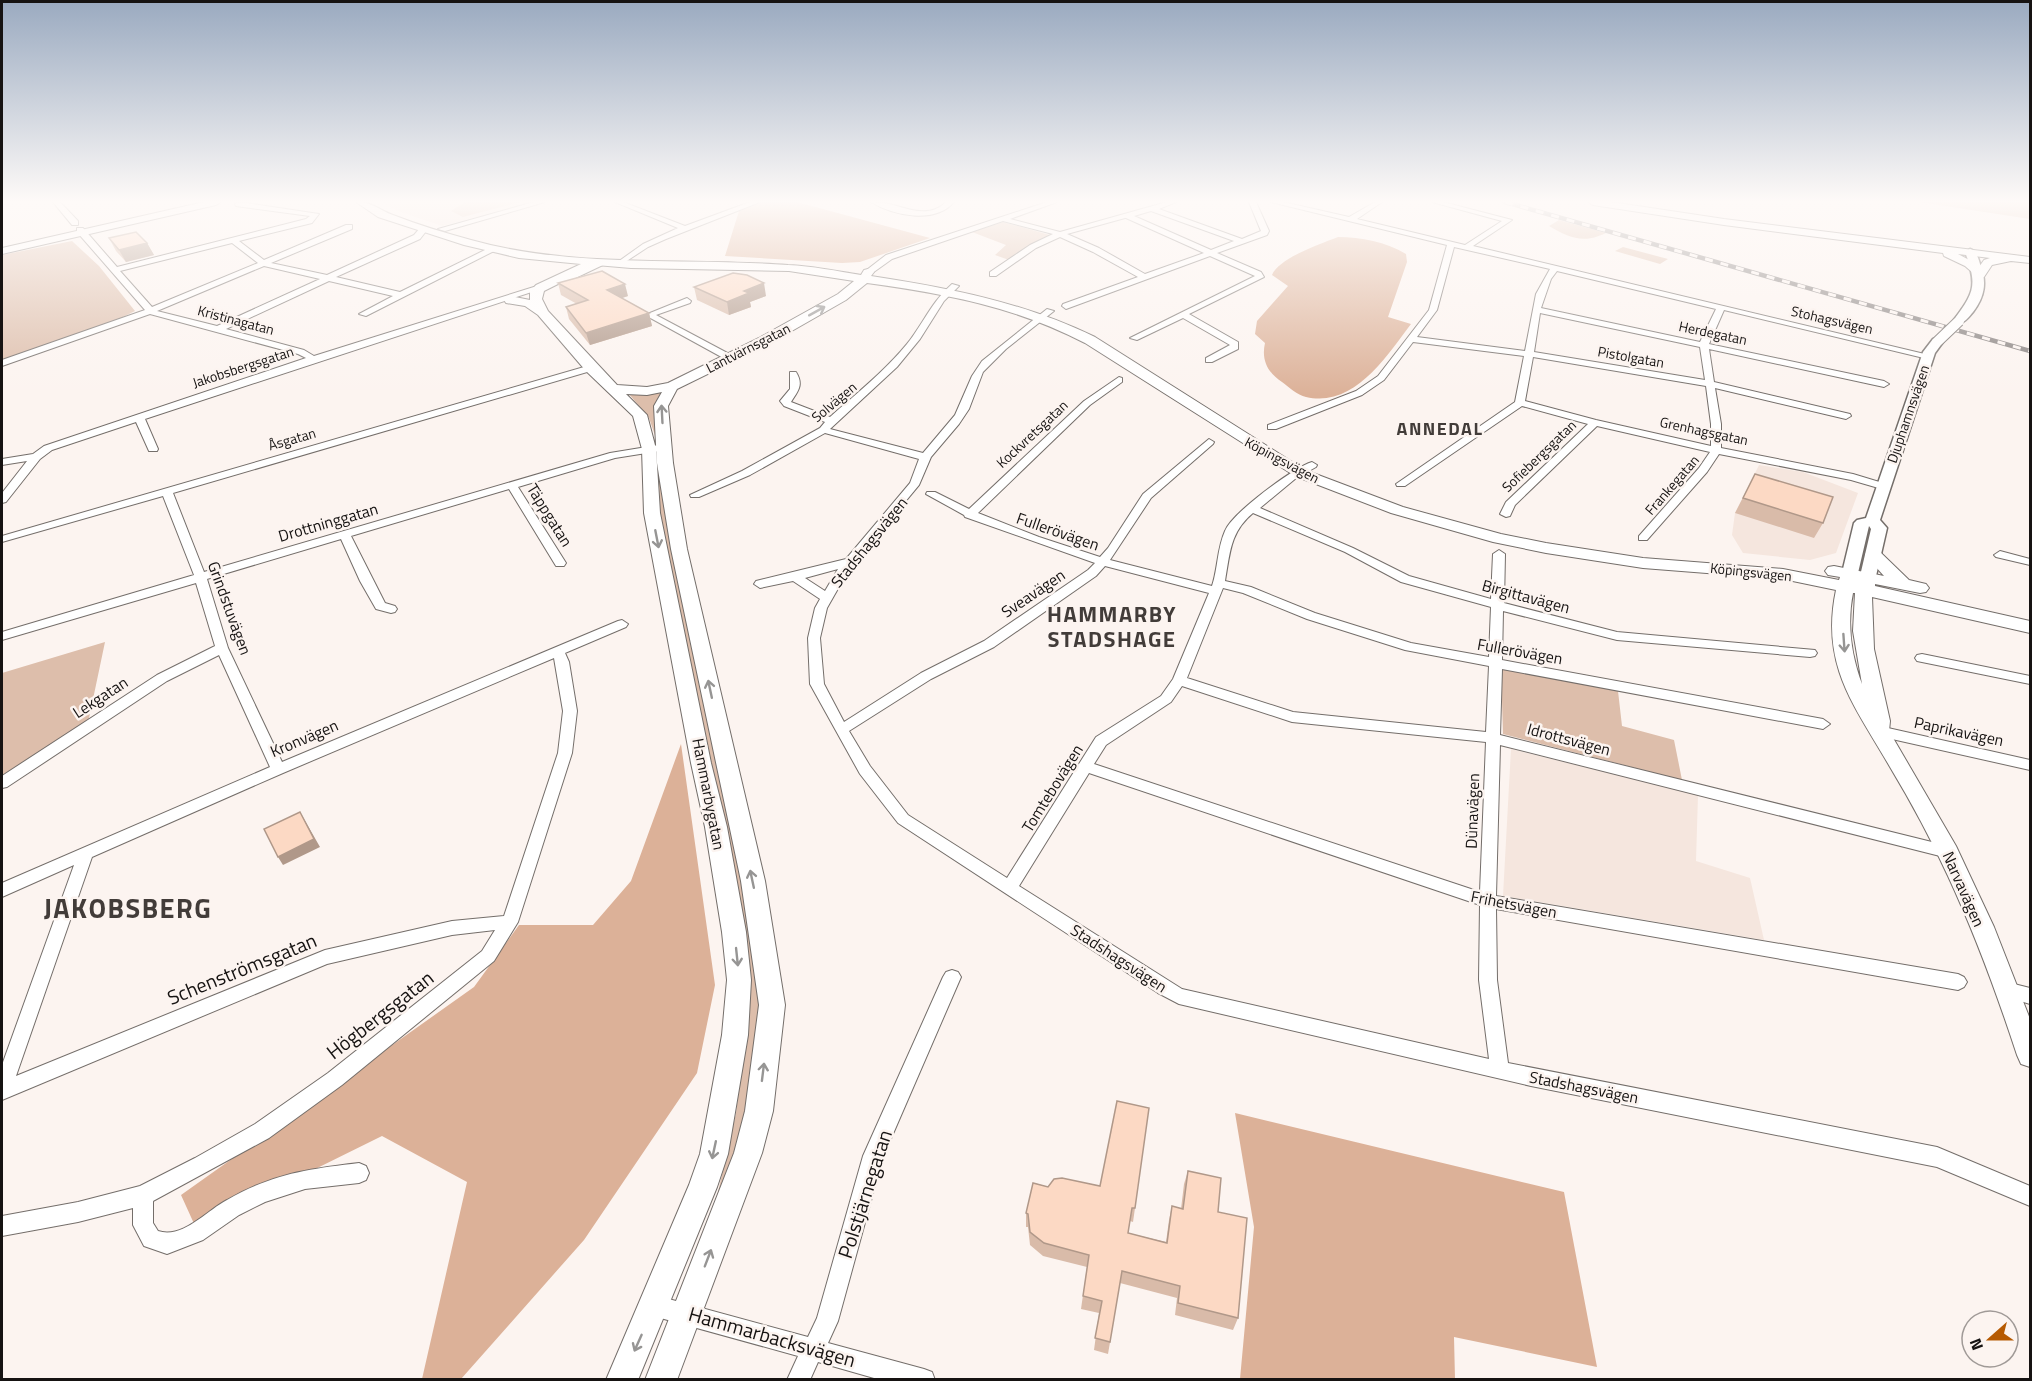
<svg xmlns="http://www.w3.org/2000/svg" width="2032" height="1381" viewBox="0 0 2032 1381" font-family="'Titillium Web',sans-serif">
  <rect width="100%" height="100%" fill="#fcf4f0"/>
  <!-- built -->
  <path fill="#f5e6de" d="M381,202H533L442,226L398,211Z
    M1759,465L1803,472L1858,493L1836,553L1810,560L1743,553L1732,535L1735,513Z
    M1511,749L1698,795L1696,861L1750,878L1764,940L1503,896Z"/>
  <!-- green -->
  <path fill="#ddbeab" d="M465,202H520L463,217L451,211Z
    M1919,202H2030V219Z
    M1559,220L1606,233C1583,244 1570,238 1549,226Z
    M1003,222L1050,235L1009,260L995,255L1006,245L972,232Z
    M72,241L99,266L135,311L111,323L2,362V255Z
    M1623,247L1668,259L1660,264L1615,251Z
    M667,390L657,441L649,418L629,394Z
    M658,456L747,898L760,1002L751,1087L740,1138L723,1192H718L736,1113L749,1008L719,812L660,513Z
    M105,642L88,723L2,775V673Z
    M1501,668L1618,691L1622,726L1674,740L1682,780L1503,734Z"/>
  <!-- forest -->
  <path fill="#dcb198" d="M763,202H797L930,238L860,262L842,263L725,256L739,211Z
    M1338,237C1361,237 1386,242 1406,254L1407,262L1388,317L1411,324C1386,357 1354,408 1306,397C1297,395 1289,387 1282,382C1268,373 1261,360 1265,343L1255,334L1257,321L1288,286L1272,275C1279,258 1320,244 1338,237Z
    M681,744L715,985L697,1073L584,1240L461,1379H422L467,1182L382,1136L196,1228L181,1195L474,987L519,925H593L631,881Z
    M1235,1113L1564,1192L1597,1367L1454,1337L1455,1379H1240L1254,1227Z"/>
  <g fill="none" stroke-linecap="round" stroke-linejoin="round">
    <defs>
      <path id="minor" d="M53,202H60L78,221V225H72Z
        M239,202L319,214L312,223L239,241L264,260L346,225H352V229L271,263L327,275L414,235L420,228H426L427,230L420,239L336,277L400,292L489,248L496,250L366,316L359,314L393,296L329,281L226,329L304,350L314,356L537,286L544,288L145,419L158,449L157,451H149L136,422L52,450L40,459L6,502L2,503V493L27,461L2,465V459L33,454L44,446L306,358L298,354L150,314L2,366V360L145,310L77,232V228H83L117,267L306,219L310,216L236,206L235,204ZM232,243L258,263L152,307L120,271ZM264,266L320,279L217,326L157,311Z
        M534,202H545L445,231L438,229Z
        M615,202H623L685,226L750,202H760L666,239L648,247L619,266L615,264L643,244L678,228Z
        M871,202C897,200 924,224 946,202H954C935,224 894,216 871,202Z
        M1047,202H1057L1010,219L1060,232L1167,202H1176L1159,209L1242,239L1261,231L1249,202H1256L1269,231L1267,235L1217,253L1261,272L1264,277L1189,314L1238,342V349L1212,362H1206V358L1230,345L1183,318L1137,340L1130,338L1255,276L1210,256L1066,309L1062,306L1063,304L1138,277L1093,252L1060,237L1036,248L996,276H990V272L1030,245L1053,234L1003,221L892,259L871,274L864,272L886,255ZM1151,211L1234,241L1211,250L1134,216ZM1125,218H1126L1204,253L1145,274L1099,248L1067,234Z
        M1271,202H1283L1349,217L1375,202H1382L1357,219L1465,245L1502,221L1432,202H1443L1512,220L1473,246L1933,356L1928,359L1724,310L1709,344L1884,381L1889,384L1884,387L1709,349L1714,382L1850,414L1851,416L1846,419L1715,388L1721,424V448L1853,474L1886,484V488L1882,489L1851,480L1719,454L1707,472L1647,540H1639V536L1699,468L1710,452L1597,426L1515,505L1510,516L1506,517L1500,514L1506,502L1588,424L1522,406L1405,486H1397L1396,484L1515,402L1524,356L1413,342L1384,380L1362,395L1276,429H1268V425L1356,391L1378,376L1429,310L1447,245ZM1454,247L1550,269L1536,294L1525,351L1417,337L1437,310ZM1557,271L1716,309L1700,342L1541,308L1551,279ZM1540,313L1700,347L1705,380L1534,352ZM1533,357L1706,386L1711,424V446L1596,420L1525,401Z
        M600,261L607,263L563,284L556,282Z
        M952,284L959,286L944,301L920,339L897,367L830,429L923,453L955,415L972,376L982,361L1047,309L1054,311L1006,349L983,372L969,409L959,424L931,457L919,485L848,571L827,608L820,638L824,684L844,722L921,673L984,641L1088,570L1095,563L965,517L964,515L926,494L927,492H935L969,509L1084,401L1119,377L1122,378V382L1090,405L978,513L1039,537L1100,557L1108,548L1143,494L1209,439L1214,442L1213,444L1151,498L1110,560L1212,586C1218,568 1217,549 1225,531C1232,513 1293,468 1312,462L1317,465L1316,467L1295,479L1260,508L1353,548L1409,576L1491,599L1493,554L1499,550L1505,554L1504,603L1617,632L1815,650L1817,653L1815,656L1810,657L1617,640L1503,611L1502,660L1823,719L1830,724L1823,729L1502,669L1500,735L1948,846L1954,848L1956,852L1954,856L1948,858L1500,745L1496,896L1958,974L1964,977L1967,982L1964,987L1958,990L1496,909L1497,980L1508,1063L1937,1147L2030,1186V1206L1937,1167L1531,1086L1179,1004L1158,993L898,823L860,774L810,684L808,638L815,608L820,599L793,581L760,588L754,584L756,581L846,559L910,483L919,459L825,433L750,475L699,497H691L690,495L742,471L820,428L825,422L784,406L780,401L790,389V372H796C804,385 798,391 791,402L830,417C857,393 884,372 907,344C923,324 932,301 952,284ZM1253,513L1345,552L1401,582L1491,607L1489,657L1411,643L1315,613L1251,587L1225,581C1230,553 1230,532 1253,513ZM1105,566L1209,593L1173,679L1161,696L1096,737L1007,878L908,815L870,766L849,731L931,679L994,647L1096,576ZM838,569L825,591L805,578ZM1223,588L1243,593L1307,619L1405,650L1489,666L1486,732L1293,712L1187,678ZM1182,686L1292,722L1486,742L1480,892L1094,764L1106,745L1171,702ZM1089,773L1480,905L1479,980L1489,1059L1182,989L1019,886Z
        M687,298L691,301L690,303L656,315L733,356V360H727L645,315Z
        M591,365L596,368L594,370L173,493L204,572L610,453L659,445L664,448L659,451L615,458L518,487L566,563L564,566H556L509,489L351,536L385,603L395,606L397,609L395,612L391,613L376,609L360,581L341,539L207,579L228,648L282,762L618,621L622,620L628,624L626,627L565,653L569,662L577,711L572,753L518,922L494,961L342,1085L269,1138L153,1201V1223L158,1231C183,1239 206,1211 227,1200C272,1174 308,1169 359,1163L366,1166L369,1173L366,1180L359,1183L305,1189L265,1202L239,1215L203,1240L167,1254L144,1246L133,1225V1208L78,1222L2,1236V1216L78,1202L140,1186L195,1158L255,1124L328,1073L482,951L495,930L452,935L327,964L2,1100V1065L74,865L2,897V883L270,767L219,655L167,681L7,787L2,788V776L157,675L215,646L196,583L2,640V632L194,575L163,496L2,542V536ZM554,658L563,711L558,753L504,916L452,921L325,950L16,1076L92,857L283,773Z
        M2000,551L2030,559V565L1996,557L1994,555Z
        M1922,654L2030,676V684L1917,661L1915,658L1917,655Z
        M1879,726L2030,760V770L1874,735L1872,731Z
        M952,970L958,972L961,977L883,1157L838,1321L828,1343L924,1369L932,1372L935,1380H881L818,1362L810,1380H787L798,1356L646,1314L643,1306L646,1298L654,1295L808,1337L817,1318L863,1156L943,977L946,972Z
        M2010,983L2030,988V1004L2004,996L2001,991L2004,986Z"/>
      <path id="tertiary" d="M1970,249C1976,251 1978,257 1980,264C1987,282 1985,296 1973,312C1969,317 1965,322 1959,324L1953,321C1974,293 1978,286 1965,252Z
        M1937,338L1943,342L1935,353L1880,520L1887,528L1876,576L1868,581L1860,576L1871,529L1869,526L1858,573L1850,578L1844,576L1842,573L1854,523L1857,520L1866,518L1923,352L1933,339Z"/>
      <path id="secondary" d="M204,202H221L216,205L2,254V248Z
        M356,202C371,201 379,210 393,215C419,225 445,233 471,240C575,269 683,257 788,265C812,266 837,271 861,275L864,270L868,269L874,272L871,276C949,288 1023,302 1095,337L1305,470L1403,507L1501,534L1546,543L1643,558L1783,569L1839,580L1840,577L1828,575L1825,571L1828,567L1834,566L1884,576L1865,555L1867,551H1879L1909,580L1926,584L1929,588L1926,592L1920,593L1875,584V586L2030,621V633L1872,597L1874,649L1890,721L1889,731L1956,846L1994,927L2030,1019V1067L2021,1064L2017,1055C1997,994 1975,934 1948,876C1931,839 1911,802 1890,767C1855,706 1820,666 1836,590L1783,579L1643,568L1546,553L1493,542L1391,513L1295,476L1085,343C1013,306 946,294 867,283L846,300L769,344L677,389L668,406L673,463L687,549L765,881L785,1005L773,1111L762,1153L677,1380H645L734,1153L745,1111L759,1005L741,881L671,549L657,463L654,406L662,392L647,395L626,394L647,415L656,449L660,513L711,763L727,827L746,932L751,980L748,1035L728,1154L717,1187L638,1380H606L689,1185L700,1154L722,1035L727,980L722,932L705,827L691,763L644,513L642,449L633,416L586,371L538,315L525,306L506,303L504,300L510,296L530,300V292L536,285L581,264L519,258L464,245L378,217ZM596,265L631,268L789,271L854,281L838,294L759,338L668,383L647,387L617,385L548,311L542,299L544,291ZM1853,593H1855L1853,631L1862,684C1851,655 1847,623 1853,593Z
        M1588,202H1611L1724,219L2030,257V263L2011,261L1992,265L1984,277L1980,279L1965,266L1944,256L1943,253L1724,225L1593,205ZM1958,254L1990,258L1984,260L1979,267L1973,262Z"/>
    </defs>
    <!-- minor casing -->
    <use href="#minor" stroke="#746e6a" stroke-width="2"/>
    <!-- tertiary casing -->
    <use href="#tertiary" stroke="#746e6a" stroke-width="3"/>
    <!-- secondary casing -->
    <use href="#secondary" stroke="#746e6a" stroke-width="2"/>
    <!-- minor -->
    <use href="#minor" fill="#fff" fill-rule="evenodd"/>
    <!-- tertiary -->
    <use href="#tertiary" fill="#fff" fill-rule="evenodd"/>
    <!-- secondary -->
    <use href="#secondary" fill="#fff" fill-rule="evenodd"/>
    <defs>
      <path id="rail" d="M1505,202L2030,351"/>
    </defs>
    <!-- rail casing -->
    <use href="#rail" stroke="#888280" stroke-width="4.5"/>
    <!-- rail -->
    <use href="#rail" stroke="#fcf4f0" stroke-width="3" stroke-dasharray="8" stroke-linecap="butt"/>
    <defs>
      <path id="tertiary-bridge" d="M1937,342L1959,321"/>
    </defs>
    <!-- tertiary-bridge casing -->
    <use href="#tertiary-bridge" stroke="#746e6a" stroke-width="12" stroke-linecap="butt"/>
    <!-- tertiary-bridge -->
    <use href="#tertiary-bridge" stroke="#fff" stroke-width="10"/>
  </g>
  <!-- wall -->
  <path fill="#d9bba9" d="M109,238L147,243L154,255L126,262L116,251Z
    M558,283L628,296L622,298L649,313L652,326L590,345L569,319L566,307L577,304L561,295Z
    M694,287L766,296L750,302L751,307L729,315L697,300Z
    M1755,474L1823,523L1814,538L1735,513Z
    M1188,1171L1218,1212L1238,1318L1233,1330L1175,1315L1177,1298L1120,1283L1108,1354L1094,1350L1099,1313L1081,1309L1087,1267L1043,1256L1030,1245L1028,1227H1026V1213L1033,1183L1135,1208L1133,1222L1130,1221L1128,1233L1166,1242L1169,1220L1172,1206L1181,1209L1184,1184Z"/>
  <!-- shaded-wall -->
  <path fill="#b09889" d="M147,243L154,255L126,262L119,250Z
    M764,283L766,296L750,302L751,307L729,315L727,302L744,291Z
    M625,284L628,296L610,302L607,290Z
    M649,313L652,326L590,345L586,333Z
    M300,812L320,847L283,865L278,857Z"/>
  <!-- building -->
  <path fill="#fcd9c4" stroke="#b09889" stroke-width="1.5" d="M136,232L147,243L119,250L109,238Z
    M602,271L625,284L607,290L649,313L586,333L566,307L588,300L558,283Z
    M733,273L747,275L764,283L744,291L749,293L727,302L694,287Z
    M1755,474L1833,497L1823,523L1743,498Z
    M300,812L314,839L278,857L264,829Z
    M1117,1101L1149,1108L1135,1208H1132L1128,1233L1167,1243L1172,1206L1183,1209L1188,1171L1221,1178L1218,1212L1247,1218L1238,1318L1178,1303L1180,1286L1122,1271L1110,1342L1095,1338L1102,1301L1083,1296L1089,1255L1044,1243L1030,1232L1028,1214L1026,1213L1033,1183L1048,1187L1054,1179L1062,1178L1100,1186Z"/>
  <!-- one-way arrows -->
  <defs><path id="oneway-shaft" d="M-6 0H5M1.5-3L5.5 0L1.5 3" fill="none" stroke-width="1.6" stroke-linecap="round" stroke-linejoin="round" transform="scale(1.5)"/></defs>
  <g stroke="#969594">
    <use href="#oneway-shaft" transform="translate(817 311) rotate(-29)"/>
    <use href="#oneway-shaft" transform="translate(662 414) rotate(-93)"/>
    <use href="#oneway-shaft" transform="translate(657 539) rotate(79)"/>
    <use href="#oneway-shaft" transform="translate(1844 643) rotate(86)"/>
    <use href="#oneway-shaft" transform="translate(710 689) rotate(-102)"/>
    <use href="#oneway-shaft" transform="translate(752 879) rotate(-102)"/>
    <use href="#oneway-shaft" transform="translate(737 957) rotate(84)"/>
    <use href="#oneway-shaft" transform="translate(763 1072) rotate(-83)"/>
    <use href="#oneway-shaft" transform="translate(714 1150) rotate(102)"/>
    <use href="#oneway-shaft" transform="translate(708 1258) rotate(-69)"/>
    <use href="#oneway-shaft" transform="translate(638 1343) rotate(114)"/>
  </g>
  <!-- sky -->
  <linearGradient id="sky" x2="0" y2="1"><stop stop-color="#9aaac0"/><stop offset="0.51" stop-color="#fefaf8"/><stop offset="1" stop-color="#fefaf8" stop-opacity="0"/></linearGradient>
  <rect width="2032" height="395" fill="url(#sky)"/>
  <g text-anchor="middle" stroke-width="5" stroke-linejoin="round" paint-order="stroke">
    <!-- far-street labels -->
    <g font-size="14" fill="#161312" stroke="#fcf4f0">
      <text transform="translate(236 320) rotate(15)" y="5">Kristinagatan</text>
      <text transform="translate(1832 320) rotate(13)" y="5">Stohagsvägen</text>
      <text transform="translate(1713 333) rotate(12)" y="5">Herdegatan</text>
      <text transform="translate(748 348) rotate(-27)" y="5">Lantvärnsgatan</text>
      <text transform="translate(1631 357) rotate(10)" y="5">Pistolgatan</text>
      <text transform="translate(243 367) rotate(-18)" y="5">Jakobsbergsgatan</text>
      <text transform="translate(834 402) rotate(-40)" y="5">Solvägen</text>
      <text transform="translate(1908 414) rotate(-71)" y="5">Djuphamnsvägen</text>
      <text transform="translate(1704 431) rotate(12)" y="5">Grenhagsgatan</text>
      <text transform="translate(1032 434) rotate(-43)" y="5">Kockvretsgatan</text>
      <text transform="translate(292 439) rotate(-16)" y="5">Åsgatan</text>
      <text transform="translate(1539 456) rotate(-44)" y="5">Sofiebergsgatan</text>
      <text transform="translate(1282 460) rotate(28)" y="5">Köpingsvägen</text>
      <text transform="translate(1672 485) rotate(-49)" y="5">Frankegatan</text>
      <text transform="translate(1751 572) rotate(6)" y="5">Köpingsvägen</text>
    </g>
    <!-- street labels -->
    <g font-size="16" fill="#161312" stroke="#fcf4f0">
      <text transform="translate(550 515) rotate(58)" y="6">Täppgatan</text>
      <text transform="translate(328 522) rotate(-16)" y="6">Drottninggatan</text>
      <text transform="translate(1058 531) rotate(19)" y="6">Fullerövägen</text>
      <text transform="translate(869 542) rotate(-51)" y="6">Stadshagsvägen</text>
      <text transform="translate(1033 593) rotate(-34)" y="6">Sveavägen</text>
      <text transform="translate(1526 596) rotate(15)" y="6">Birgittavägen</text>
      <text transform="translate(230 608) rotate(70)" y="6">Grindstuvägen</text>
      <text transform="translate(1520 651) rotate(10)" y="6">Fullerövägen</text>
      <text transform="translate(100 697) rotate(-33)" y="6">Lekgatan</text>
      <text transform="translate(1959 731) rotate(12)" y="6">Paprikavägen</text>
      <text transform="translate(304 738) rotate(-23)" y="6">Kronvägen</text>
      <text transform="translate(1569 739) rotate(15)" y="6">Idrottsvägen</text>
      <text transform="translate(1052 788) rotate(-58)" y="6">Tomtebovägen</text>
      <text transform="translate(709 794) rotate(79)" y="6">Hammarbygatan</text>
      <text transform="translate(1472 811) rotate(-88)" y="6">Dünavägen</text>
      <text transform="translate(1964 889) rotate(66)" y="6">Narvavägen</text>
      <text transform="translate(1514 904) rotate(11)" y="6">Frihetsvägen</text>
      <text transform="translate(1119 958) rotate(33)" y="6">Stadshagsvägen</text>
      <text transform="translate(1584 1087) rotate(11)" y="6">Stadshagsvägen</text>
    </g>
    <!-- far-district labels -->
    <g font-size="18" font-weight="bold" letter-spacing="1.5" fill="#423c39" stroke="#fcf4f0">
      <text x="1440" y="435">ANNEDAL</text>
    </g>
    <!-- near-street labels -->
    <g font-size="20" fill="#161312" stroke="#fcf4f0">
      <text transform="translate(242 969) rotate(-22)" y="7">Schenströmsgatan</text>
      <text transform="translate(380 1015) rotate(-38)" y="7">Högbergsgatan</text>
      <text transform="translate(865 1194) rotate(-72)" y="7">Polstjärnegatan</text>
      <text transform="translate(772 1337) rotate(16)" y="7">Hammarbacksvägen</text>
    </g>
    <!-- district labels -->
    <g font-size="22" font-weight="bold" letter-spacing="1.5" fill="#423c39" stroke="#fcf4f0">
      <text x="1112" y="622">HAMMARBY<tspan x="1112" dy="25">STADSHAGE</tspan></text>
    </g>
    <!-- near-district labels -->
    <g font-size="27" font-weight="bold" letter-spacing="1.5" fill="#423c39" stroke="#fcf4f0">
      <text x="128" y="918">JAKOBSBERG</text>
    </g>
  </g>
  <!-- border -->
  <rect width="2032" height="1381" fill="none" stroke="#161312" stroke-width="6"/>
  <!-- north arrow -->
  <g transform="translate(1990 1339) rotate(249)"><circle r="28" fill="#fcf4f0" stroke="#a09a97" stroke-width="1.5"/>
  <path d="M0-4.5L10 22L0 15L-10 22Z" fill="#b65a02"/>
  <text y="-9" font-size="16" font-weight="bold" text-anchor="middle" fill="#161312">N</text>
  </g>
</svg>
